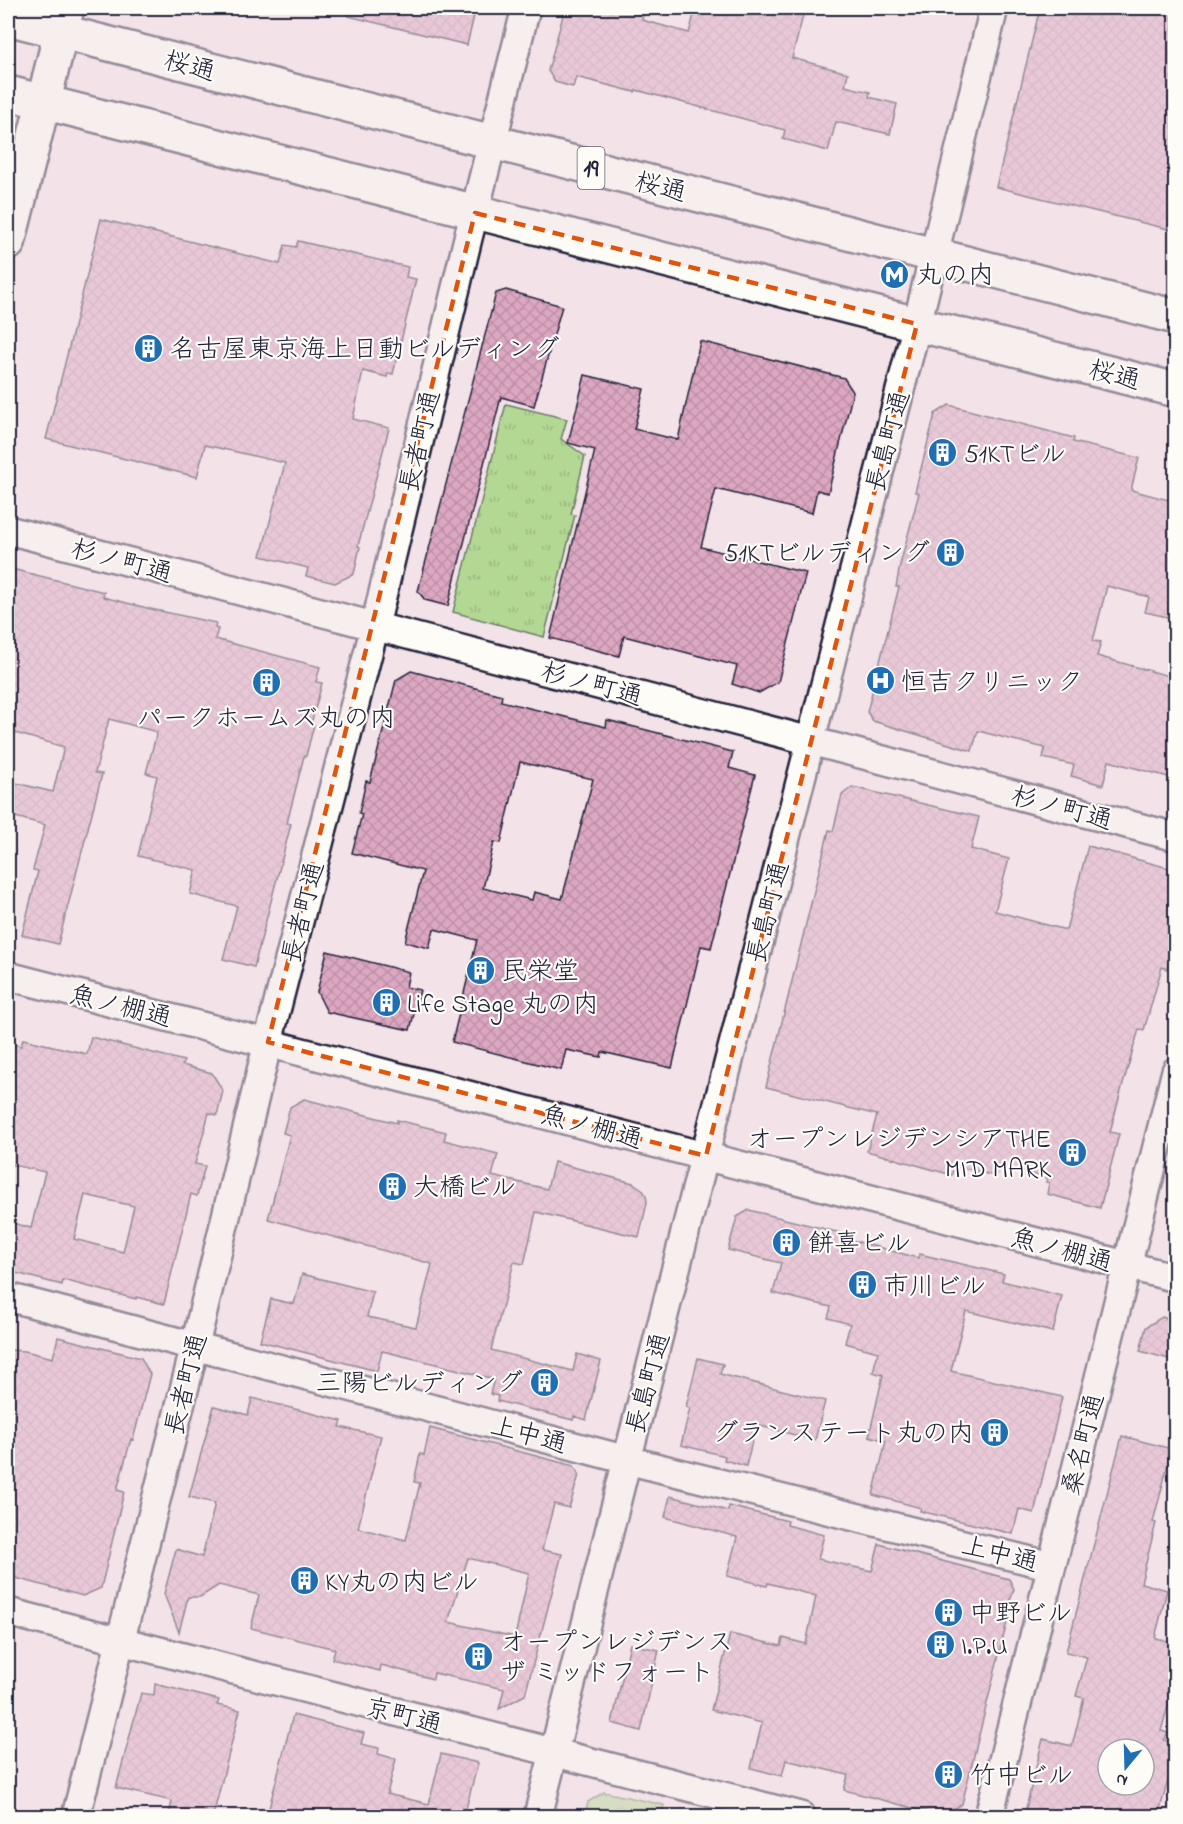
<svg xmlns="http://www.w3.org/2000/svg" width="1183" height="1824" viewBox="0 0 1183 1824" font-family="'Indie Flower','Klee One',sans-serif">
  <defs>
    <pattern id="grass-tufts" width="24" height="20" patternUnits="userSpaceOnUse" patternTransform="scale(1.5)"><rect width="24" height="20" fill="#b3d894"/><path d="M3 7l-1-3M5 7V3M7 7l1-3M15 17l-1-3M17 17v-4M19 17l1-3" fill="none" stroke="#9ab980"/></pattern>
    <pattern id="building-cross-hatch" width="8" height="8" patternUnits="userSpaceOnUse" patternTransform="scale(1.5)"><rect width="8" height="8" fill="#dca7c1"/><path d="M0 0l8 8M0 8l8-8" fill="none" stroke="#bc8fa7"/></pattern>
  </defs>
  <rect width="100%" height="100%" fill="#f3e2e7"/>
  <filter id="ink" filterUnits="userSpaceOnUse"><feTurbulence type="fractalNoise" baseFrequency=".0167" numOctaves="2"/><feDisplacementMap in="SourceGraphic" scale="12" xChannelSelector="R" yChannelSelector="G"/><feConvolveMatrix kernelMatrix="1 2 1 2 8 2 1 2 1" color-interpolation-filters="sRGB"/></filter>
  <g filter="url(#ink)">
    <!-- grass -->
    <path fill="url(#grass-tufts)" stroke="#6a7d68" stroke-width="1.5" d="M506,404L567,419L561,439L585,456L571,514L575,515L544,637L453,612Z
      M604,1792L664,1805L661,1816H584L588,1802Z"/>
    <!-- building -->
    <path fill="url(#building-cross-hatch)" stroke="#22223b" stroke-width="1.5" fill-rule="evenodd" d="M349,8H476L467,45L348,16Z
      M565,8H614L643,15L642,20L689,33L696,8H805L792,58L848,73L845,86L870,92L869,97L897,104L890,134L836,122L828,151L783,139L785,130L636,90L635,92L576,77L573,87L555,82L548,71Z
      M1040,8H1176V231L996,187Z
      M101,219L280,264L285,245L296,247L298,241L408,267L406,277L416,279L393,374L388,373L387,377L363,371L353,419L389,428L358,546L360,547L354,574L335,583L306,576L308,568L261,556L285,463L205,445L197,477L46,439Z
      M506,290L562,306L534,406L501,397L448,606L425,600L418,591L496,293Z
      M700,341L844,378L853,392L828,493L817,490L812,513L716,489L701,547L806,573L778,682L759,693L732,684L737,666L624,636L619,656L550,638L595,450L568,443L585,375L644,389L634,429L678,440Z
      M949,405L1074,438L1073,442L1139,458L1131,490L1176,502V619L1145,612L1149,597L1107,586L1093,641L1101,642L1097,656L1176,678V779L1109,761L1103,785L1071,776L1074,765L1043,758L1045,748L978,731L972,751L873,721L867,712L899,587H896L900,565L919,493L915,492L935,414Z
      M8,568L104,592L103,597L155,610L216,623L215,628L218,629L215,639L320,667L316,682L322,683L311,724L314,725L306,756H304L287,823L291,824L254,967L223,959L237,906L190,894L196,870L138,856L157,776L146,773L157,732L109,719L95,773L102,774L58,944L22,935L38,871L33,870L45,825L8,815V781L53,792L64,747L8,731Z
      M411,671L502,695L501,701L606,727L607,720L733,752L729,768L755,775L711,948L701,946L672,1068L602,1052L601,1057L566,1050L561,1070L452,1042L477,940L434,929L429,948L405,942L423,871L352,853L362,814L359,813L366,781L370,782L396,680ZM520,762L593,779L562,899L534,892L532,900L483,888L494,842L501,843Z
      M852,787L979,817L971,849L1009,859L995,911L1066,930L1088,846L1176,870V940L1167,969L1162,967L1144,1030L1139,1029L1121,1091L1110,1132L1119,1134L1100,1208L1047,1194L1049,1183L1046,1182L1047,1178L1000,1166L996,1176L954,1166L952,1175L867,1151L877,1115L766,1087L829,830L833,831L842,795Z
      M327,951L409,972L406,987L420,990L410,1030L327,1012L317,992Z
      M91,1037L184,1061L182,1065L212,1073L223,1091L217,1115L209,1113L195,1164L205,1166L197,1196L191,1194L164,1304L136,1297V1299L63,1280L62,1285L8,1271V1222L31,1228L45,1172L8,1164V1043L21,1046L23,1039L87,1054ZM85,1195L134,1206L123,1252L74,1239Z
      M304,1099L397,1123V1120L446,1132L444,1140L498,1154L492,1176L547,1189L554,1162L633,1183L642,1189L646,1195L647,1203L639,1237L536,1212L524,1264L514,1262L491,1350L573,1371L577,1354L601,1361L586,1420L574,1416L573,1420L497,1401L498,1396L490,1394L494,1379L436,1364L382,1351L377,1371L260,1341L271,1299L294,1304L302,1274L373,1292L367,1317L416,1327L432,1264L268,1219L290,1135L283,1133L290,1107Z
      M749,1210L845,1234L844,1238L918,1258L919,1254L1004,1274L1002,1281L1062,1296L1053,1332L966,1311L951,1371L1062,1397L1034,1513L1019,1509L1013,1534L920,1511L921,1508L873,1495L886,1441L869,1436L883,1375L873,1372L878,1352L845,1343L850,1324L828,1318L831,1307L773,1293L781,1263L728,1250L737,1217Z
      M1162,1317L1176,1321V1361L1140,1351L1146,1327Z
      M58,1337L141,1358L150,1374L133,1440L131,1439L117,1490L124,1492L101,1588L83,1596L8,1576V1526L12,1508L8,1506V1350L25,1351L53,1358Z
      M698,1358L723,1364L720,1374L825,1401L815,1440L756,1425L746,1466L724,1460L725,1456L681,1445L690,1408L686,1407Z
      M252,1398L342,1421L340,1427L381,1436L358,1528L406,1540L420,1483L414,1482L420,1454L424,1455L430,1428L574,1466L579,1475L569,1508L554,1504L542,1550L562,1554L525,1695L499,1709L504,1689L434,1673L433,1679L381,1665L380,1671L332,1659L335,1649L251,1628L259,1595L219,1585L200,1597H188L179,1632L164,1594L176,1549L202,1557L215,1503L189,1497L214,1406L248,1415ZM468,1558L529,1573L515,1637L448,1622Z
      M1122,1436L1172,1449L1153,1522L1156,1523L1141,1583L1167,1590L1155,1638L1176,1643V1677L1161,1731L1168,1733L1164,1740L1176,1743V1753L1158,1816H1024L1043,1739L1072,1746L1084,1698L1076,1696L1087,1657L1066,1652ZM1108,1749H1144V1785H1108Z
      M670,1496L728,1511L729,1506L788,1521L787,1525L824,1535L818,1559L872,1571L879,1544L1009,1579L1014,1589L1010,1601L1012,1602L962,1804L943,1816L844,1790L848,1775L786,1760L782,1776L751,1768L762,1723L711,1710L730,1634L781,1646L783,1638L806,1644L816,1596L768,1583L767,1586L727,1576L737,1537L665,1517Z
      M630,1644L659,1650L641,1731L612,1723Z
      M155,1684L219,1700L217,1705L240,1710L213,1816H169L172,1801L116,1788L141,1693L154,1695Z
      M293,1715L364,1733L361,1744L379,1748L378,1754L396,1759L387,1794L429,1804L441,1754L478,1763L464,1816H267Z"/>
    <g fill="none" stroke-linecap="round" stroke-linejoin="round">
      <defs>
        <path id="street" d="M8,530L1176,837
          M8,976L1176,1278
          M8,1297L627,1460L1051,1566
          M8,1612L801,1816
          M76,1816L189,1370L268,1042L375,626L467,242L526,8
          M538,1816L627,1460L917,324L994,8
          M989,1816L1176,1071"/>
        <path id="secondary" d="M8,243L67,8"/>
        <path id="highway" d="M8,18L1176,317
          M8,93L1176,390"/>
      </defs>
      <!-- street casing -->
      <use href="#street" stroke="#22223b" stroke-width="32"/>
      <!-- secondary casing -->
      <use href="#secondary" stroke="#22223b" stroke-width="38"/>
      <!-- highway casing -->
      <use href="#highway" stroke="#22223b" stroke-width="38"/>
      <!-- street -->
      <use href="#street" stroke="#fdfcf7" stroke-width="27"/>
      <!-- secondary -->
      <use href="#secondary" stroke="#fdfcf7" stroke-width="33"/>
      <!-- highway -->
      <use href="#highway" stroke="#fdfcf7" stroke-width="33"/>
    </g>
  </g>
  <!-- marked area -->
  <path d="M0 0H1183V1824H0ZM475,213L917,324L706,1156L268,1042Z" fill="#f3e2e7" fill-opacity=".55" fill-rule="evenodd"/>
  <path fill="none" stroke="#de560e" stroke-width="4.5" stroke-dasharray="12 8" stroke-linejoin="round" d="M475,213L917,324L706,1156L268,1042Z"/>
  <!-- icons -->
  <defs>
    <symbol id="metro-disc" viewBox="-11 -11 22 22"><circle r="9.5" fill="#1f6fb2" stroke="#fdfcf7"/><path d="M-5.5 5V-5H-3L0 0L3-5H5.5V5H3V-.5L0 4L-3-.5V5Z" fill="#fff"/></symbol>
    <symbol id="building-disc" viewBox="-11 -11 22 22"><circle r="9.5" fill="#1f6fb2" stroke="#fdfcf7"/><path d="M-4-6H4V6H1V3H-1V6H-4ZM-2.5-4.3h1.7v1.8h-1.7ZM.8-4.3h1.7v1.8H.8ZM-2.5-1h1.7V.8h-1.7ZM.8-1h1.7V.8H.8Z" fill="#fff"/></symbol>
    <symbol id="hospital-disc" viewBox="-11 -11 22 22"><circle r="9.5" fill="#1f6fb2" stroke="#fdfcf7"/><path d="M-5-5h3v3.5h4V-5h3V5h-3V1.5h-4V5h-3Z" fill="#fff"/></symbol>
  </defs>
  <g fill-rule="evenodd">
    <use href="#metro-disc" x="878" y="258" width="33" height="33"/>
    <use href="#building-disc" x="132" y="332" width="33" height="33"/>
    <use href="#building-disc" x="926" y="436" width="33" height="33"/>
    <use href="#building-disc" x="934" y="536" width="33" height="33"/>
    <use href="#hospital-disc" x="864" y="664" width="33" height="33"/>
    <use href="#building-disc" x="250" y="666" width="33" height="33"/>
    <use href="#building-disc" x="464" y="954" width="33" height="33"/>
    <use href="#building-disc" x="370" y="986" width="33" height="33"/>
    <use href="#building-disc" x="1056" y="1136" width="33" height="33"/>
    <use href="#building-disc" x="376" y="1170" width="33" height="33"/>
    <use href="#building-disc" x="770" y="1226" width="33" height="33"/>
    <use href="#building-disc" x="846" y="1268" width="33" height="33"/>
    <use href="#building-disc" x="528" y="1366" width="33" height="33"/>
    <use href="#building-disc" x="978" y="1416" width="33" height="33"/>
    <use href="#building-disc" x="288" y="1564" width="33" height="33"/>
    <use href="#building-disc" x="932" y="1596" width="33" height="33"/>
    <use href="#building-disc" x="924" y="1628" width="33" height="33"/>
    <use href="#building-disc" x="462" y="1640" width="33" height="33"/>
    <use href="#building-disc" x="932" y="1758" width="33" height="33"/>
  </g>
  <g text-anchor="middle" stroke-width="4.5" stroke-linejoin="round" paint-order="stroke">
    <!-- shield labels -->
    <rect fill="#fdfcf7" stroke="#646373" stroke-width="1.5" x="577.5" y="147" width="27" height="42" rx="4.5"/>
    <g font-size="24" font-weight="bold" fill="#22223b">
      <text x="591" y="176">19</text>
    </g>
    <!-- street labels -->
    <g font-size="26" fill="#22223b" stroke="#fdfcf7">
      <text transform="translate(190 65) rotate(15)" y="9">桜通</text>
      <text transform="translate(661 186) rotate(14)" y="9">桜通</text>
      <text transform="translate(1115 374) rotate(14)" y="9">桜通</text>
      <text transform="translate(419 441) rotate(-77)" y="9">長者町通</text>
      <text transform="translate(887 441) rotate(-75)" y="9">長島町通</text>
      <text transform="translate(122 560) rotate(15)" y="9">杉ノ町通</text>
      <text transform="translate(592 683) rotate(15)" y="9">杉ノ町通</text>
      <text transform="translate(1062 807) rotate(15)" y="9">杉ノ町通</text>
      <text transform="translate(302 912) rotate(-76)" y="9">長者町通</text>
      <text transform="translate(767 912) rotate(-76)" y="9">長島町通</text>
      <text transform="translate(121 1005) rotate(14)" y="9">魚ノ棚通</text>
      <text transform="translate(592 1126) rotate(15)" y="9">魚ノ棚通</text>
      <text transform="translate(1062 1249) rotate(15)" y="9">魚ノ棚通</text>
      <text transform="translate(647 1383) rotate(-75)" y="9">長島町通</text>
      <text transform="translate(185 1384) rotate(-76)" y="9">長者町通</text>
      <text transform="translate(529 1434) rotate(15)" y="9">上中通</text>
      <text transform="translate(1082 1444) rotate(-76)" y="9">桑名町通</text>
      <text transform="translate(1000 1553) rotate(14)" y="9">上中通</text>
      <text transform="translate(404 1715) rotate(14)" y="9">京町通</text>
    </g>
    <!-- poi labels -->
    <g font-size="26" fill="#22223b" stroke="#fdfcf7" text-anchor="start">
      <text x="916" y="283">丸の内</text>
      <text x="170" y="357">名古屋東京海上日動ビルディング</text>
      <text x="964" y="462">51KTビル</text>
      <text x="930" y="561" text-anchor="end">51KTビルディング</text>
      <text x="901" y="690">恒吉クリニック</text>
      <text x="266" y="726" text-anchor="middle">パークホームズ丸の内</text>
      <text x="501" y="979">民栄堂</text>
      <text x="407" y="1012">Life Stage 丸の内</text>
      <text x="1051" y="1147" text-anchor="end">オープンレジデンシアTHE<tspan x="1051" dy="30">MID MARK</tspan></text>
      <text x="413" y="1195">大橋ビル</text>
      <text x="808" y="1251">餅喜ビル</text>
      <text x="883" y="1294">市川ビル</text>
      <text x="523" y="1391" text-anchor="end">三陽ビルディング</text>
      <text x="974" y="1441" text-anchor="end">グランステート丸の内</text>
      <text x="325" y="1590">KY丸の内ビル</text>
      <text x="969" y="1621">中野ビル</text>
      <text x="500" y="1650">オープンレジデンス<tspan x="500" dy="30">ザ ミッドフォート</tspan></text>
      <text x="961" y="1654">I.P.U</text>
      <text x="970" y="1783">竹中ビル</text>
    </g>
  </g>
  <!-- margin -->
  <rect width="1183" height="1824" fill="none" stroke="#fdfcf7" stroke-width="30"/>
  <rect x="15" y="15" width="1153" height="1794" fill="none" stroke="#22223b" stroke-width="2" filter="url(#ink)"/>
  <!-- north arrow -->
  <g transform="translate(1126 1767) rotate(199)"><circle r="28" fill="#fdfcf7" stroke="#a5a5ac" stroke-width="1.5"/>
  <path d="M0-4.5L10 22L0 15L-10 22Z" fill="#1f6fb2"/>
  <text y="-9" font-size="16" font-weight="bold" text-anchor="middle" fill="#22223b">N</text>
  </g>
</svg>
